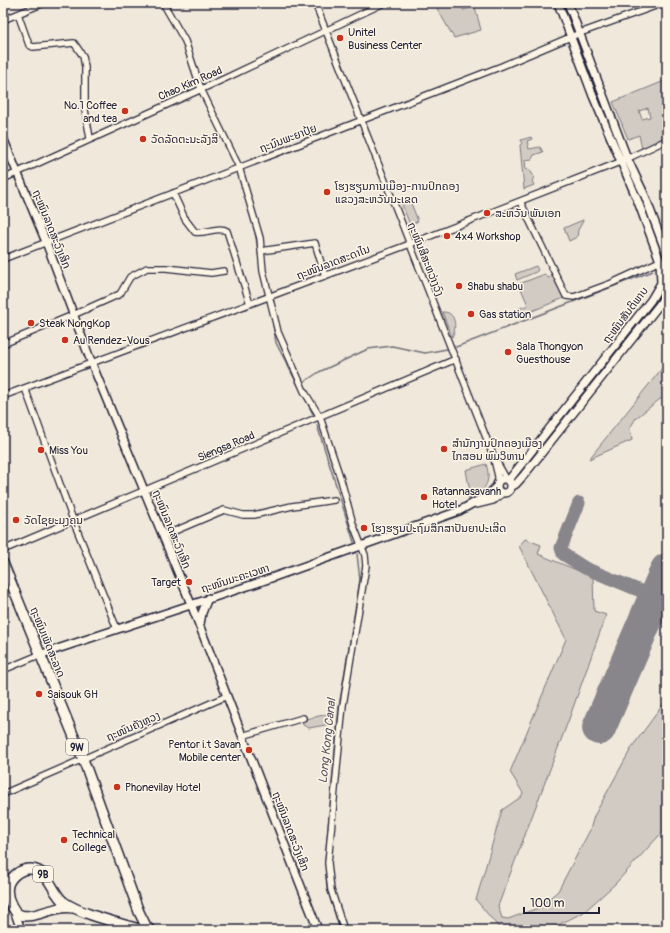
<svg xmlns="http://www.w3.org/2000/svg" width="670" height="933" viewBox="0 0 670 933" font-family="Pangolin,'Noto Sans Lao',sans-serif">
  <rect width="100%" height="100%" fill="#efe8db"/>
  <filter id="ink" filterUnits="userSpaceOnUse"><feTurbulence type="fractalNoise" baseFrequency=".025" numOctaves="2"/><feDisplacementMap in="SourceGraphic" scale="8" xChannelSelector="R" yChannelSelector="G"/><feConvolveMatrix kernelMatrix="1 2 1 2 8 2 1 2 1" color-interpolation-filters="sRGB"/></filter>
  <g filter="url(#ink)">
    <!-- green -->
    <path fill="#d1cbc3" stroke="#7a767f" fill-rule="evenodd" d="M434,3H459L463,10L475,7L481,30L454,38Z
      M667,80V136L642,149L639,135L628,139L613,102ZM648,108L650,117L642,119L639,111Z
      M531,137L532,139L527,141L529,149L540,147L543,152L534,155L532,159L525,160L526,169L530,170L534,177L532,181L534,185L524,189L520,145L522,143L521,140Z
      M409,198L418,221L410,225L401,202Z
      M583,220V221L578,230L577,237L569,241L564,228Z
      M536,266L538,270L536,272L517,280L515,274Z
      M545,274L548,278L554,275L564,298L520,316L518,309L528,305L519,284Z
      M442,312C456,311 457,327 452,337Z
      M667,362V399H660L636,418L630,428L632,440L589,459Z
      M486,464C492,482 485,492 468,498L467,494L470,492L466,470Z
      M525,539L541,545L538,554L593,577L594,611L606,615L569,719L498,906L502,918L508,919L538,908L558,891L590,830L594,816L632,747L667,699V827L615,884L584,912L548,930H501L476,900L502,810L521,797L523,793L510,772L566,639L519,546Z
      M332,713L331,724L309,728L303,725L302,720Z"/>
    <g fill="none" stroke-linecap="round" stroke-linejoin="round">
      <!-- stream -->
      <path stroke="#716f79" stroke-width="1.5" d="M254,228C259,246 258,266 264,285
        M272,318L276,343L313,414
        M456,347L653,271
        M304,382L319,372L368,349L392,346L425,353L447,349
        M317,425L354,542
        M340,930L327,888L325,861L339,707L360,580L357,554"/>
      <!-- taxiway -->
      <path stroke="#88858b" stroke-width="13" d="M579,503L561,548L563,554L585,568L655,597"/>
      <!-- runway -->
      <path stroke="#88858b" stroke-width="34" d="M599,728L667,570"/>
      <defs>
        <path id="minor" d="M163,3L185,41L201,89L239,167L260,238L263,271L278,332L304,391L320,417L341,480L353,524L365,555L366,566L343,705L328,863L331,890L344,930
          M315,3L493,455L498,476V484
          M18,14L29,45L33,47L74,43L83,56L85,67V110L90,138
          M3,20L44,3
          M3,179L226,78L384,3
          M173,193L185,219L195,232C205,234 219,226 227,231L250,304
          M520,201L566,296L574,297L612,283L660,261
          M261,251L315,243L325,276
          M3,259L502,66L580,33L664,3
          M3,344L73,315L120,294L130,277L147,268H166L211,273L224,271
          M25,388L73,520L117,629
          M3,396L410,244L620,162L667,140
          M494,457L507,480
          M163,536L224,510L243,515H254L292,506L334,500
          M3,550L456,359
          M3,670L39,655
          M242,736L303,718
          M3,794L227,696"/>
        <path id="tertiary" d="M568,3L627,158L645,196L667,255
          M3,138L46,242L92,364L191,604L318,930
          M497 486a7 7 0 1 1 14 0a7 7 0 1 1-14 0Z
          M508,481L651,300L661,283L660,261L637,199L593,96L558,3
          M511,487L516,484L524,475L659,305L667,292
          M477,504L493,500L502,493
          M200,624L202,613L208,598
          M39,655L257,583L459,511L488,495L497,486
          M14,910L21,930"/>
        <path id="primary" d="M3,563L83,759L139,912L146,926L150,930
          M6,890C8,897 10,905 15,911C26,925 53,904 72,908
          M8,895C4,880 21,865 36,870C50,874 53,894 64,902C82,915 120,923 142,930"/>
      </defs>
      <!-- minor casing -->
      <use href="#minor" stroke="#22223b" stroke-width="8"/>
      <!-- tertiary casing -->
      <use href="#tertiary" stroke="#22223b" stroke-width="10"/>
      <!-- primary casing -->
      <use href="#primary" stroke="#22223b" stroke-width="12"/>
      <!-- minor -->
      <use href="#minor" stroke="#fcf5e5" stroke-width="5.5"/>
      <!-- tertiary -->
      <use href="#tertiary" stroke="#fcf5e5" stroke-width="7"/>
      <!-- primary -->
      <use href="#primary" stroke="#fcf5e5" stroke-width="9"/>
    </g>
  </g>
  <!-- markers -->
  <g fill="#c8321e" stroke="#fcf5e5" stroke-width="1.5">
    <circle cx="340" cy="38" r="4"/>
    <circle cx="125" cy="111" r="4"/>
    <circle cx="143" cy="139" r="4"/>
    <circle cx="327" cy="192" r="4"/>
    <circle cx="487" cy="213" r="4"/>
    <circle cx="447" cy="236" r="4"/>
    <circle cx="459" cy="286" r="4"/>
    <circle cx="471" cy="314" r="4"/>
    <circle cx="31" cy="323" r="4"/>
    <circle cx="65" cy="340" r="4"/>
    <circle cx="508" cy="352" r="4"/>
    <circle cx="444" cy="449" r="4"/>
    <circle cx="41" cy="450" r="4"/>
    <circle cx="424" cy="497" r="4"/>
    <circle cx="16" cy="520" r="4"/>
    <circle cx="364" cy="528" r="4"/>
    <circle cx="189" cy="582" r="4"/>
    <circle cx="39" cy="694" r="4"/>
    <circle cx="249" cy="750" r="4"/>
    <circle cx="117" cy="787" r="4"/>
    <circle cx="64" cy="840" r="4"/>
  </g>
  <g text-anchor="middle" stroke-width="3" stroke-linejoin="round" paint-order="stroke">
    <!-- shield labels -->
    <g fill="#fcf5e5" stroke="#63616e" stroke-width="1">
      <rect x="66" y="739" width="22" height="16" rx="3"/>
      <rect x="33" y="866" width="20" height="16" rx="3"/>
    </g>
    <g font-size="10" font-weight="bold" fill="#22223b">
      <text x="77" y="751">9W</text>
      <text x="43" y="878">9B</text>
    </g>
    <!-- poi labels -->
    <g font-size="11" fill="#22223b" stroke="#fcf5e5" text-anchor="start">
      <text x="348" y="36">Unitel<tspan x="348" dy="13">Business Center</tspan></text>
      <text x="117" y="109" text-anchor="end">No.1 Coffee<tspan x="117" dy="13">and tea</tspan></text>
      <text x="151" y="143">ວັດລັດຕະນະລັງສີ</text>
      <text x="335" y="190">ໂຮງຮຽນການເມືອງ-ການປົກຄອງ<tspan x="335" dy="13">ແຂວງສະຫວັນນະເຂດ</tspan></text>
      <text x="495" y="217">ສະຫວັນ ພັນເອກ</text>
      <text x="455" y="240">4x4 Workshop</text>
      <text x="467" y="290">Shabu shabu</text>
      <text x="479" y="318">Gas station</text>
      <text x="39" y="327">Steak NongKop</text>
      <text x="73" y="344">Au Rendez-Vous</text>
      <text x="516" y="350">Sala Thongyon<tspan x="516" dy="13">Guesthouse</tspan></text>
      <text x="452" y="447">ສຳນັກງານປົກຄອງເມືອງ<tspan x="452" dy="13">ໄກສອນ ພົມວິຫານ</tspan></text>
      <text x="49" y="454">Miss You</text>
      <text x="432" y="495">Ratannasavanh<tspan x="432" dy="13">Hotel</tspan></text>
      <text x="24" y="524">ວັດໄຊຍະມຸງຄຸນ</text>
      <text x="372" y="532">ໂຮງຮຽນປະຖົມສຶກສາປັນຍາປະເສີດ</text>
      <text x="181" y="586" text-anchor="end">Target</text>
      <text x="47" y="698">Saisouk GH</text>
      <text x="241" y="748" text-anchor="end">Pentor i.t Savan<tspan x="241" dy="13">Mobile center</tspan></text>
      <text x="125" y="791">Phonevilay Hotel</text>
      <text x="72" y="838">Technical<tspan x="72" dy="13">College</tspan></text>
    </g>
    <!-- street labels -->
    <g font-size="11" fill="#22223b" stroke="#fcf5e5">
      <text transform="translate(190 83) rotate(-24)" y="4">Chao Kim Road</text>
      <text transform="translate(288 138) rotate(-21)" y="4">ຖະນົນພະຍາປຸ້ຍ</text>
      <text transform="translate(52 229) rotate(68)" y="4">ຖະໜົນລາດສະວົງເສິກ</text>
      <text transform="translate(426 259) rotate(68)" y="4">ຖະໜົນສີສະຫວ່າງວົງ</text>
      <text transform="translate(333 262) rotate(-21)" y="4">ຖະໜົນລາດສະດາໄນ</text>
      <text transform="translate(625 315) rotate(-53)" y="4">ຖະໜົນສັນຕິພາບ</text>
      <text transform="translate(226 446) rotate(-23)" y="4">Siengsa Road</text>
      <text transform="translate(172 529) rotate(68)" y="4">ຖະໜົນລາດສະວົງເສິກ</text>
      <text transform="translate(235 578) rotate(-18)" y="4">ຖະໜົນມະຄະເວຫາ</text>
      <text transform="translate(48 642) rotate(68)" y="4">ຖະໜົນເພັດສະລາດ</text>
      <text transform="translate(133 726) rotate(-24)" y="4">ຖະໜົນຄັງຫຼວງ</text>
      <text transform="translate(291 831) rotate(69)" y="4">ຖະໜົນລາດສະວົງເສິກ</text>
    </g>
    <!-- water labels -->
    <g font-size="12" font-style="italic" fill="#575564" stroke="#fcf5e5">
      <text transform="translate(327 741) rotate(-84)" y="4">Long Kong Canal</text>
    </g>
  </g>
  <!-- margin -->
  <rect width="670" height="933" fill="none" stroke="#fcf5e5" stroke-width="16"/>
  <rect x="8" y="8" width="654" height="917" fill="none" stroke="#22223b" stroke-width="1.5" filter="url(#ink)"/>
  <!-- scale -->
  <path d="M524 907v6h75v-6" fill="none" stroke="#22223b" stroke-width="2"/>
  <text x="530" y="907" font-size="12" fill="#22223b" stroke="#fcf5e5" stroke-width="3" paint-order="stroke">100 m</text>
</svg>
